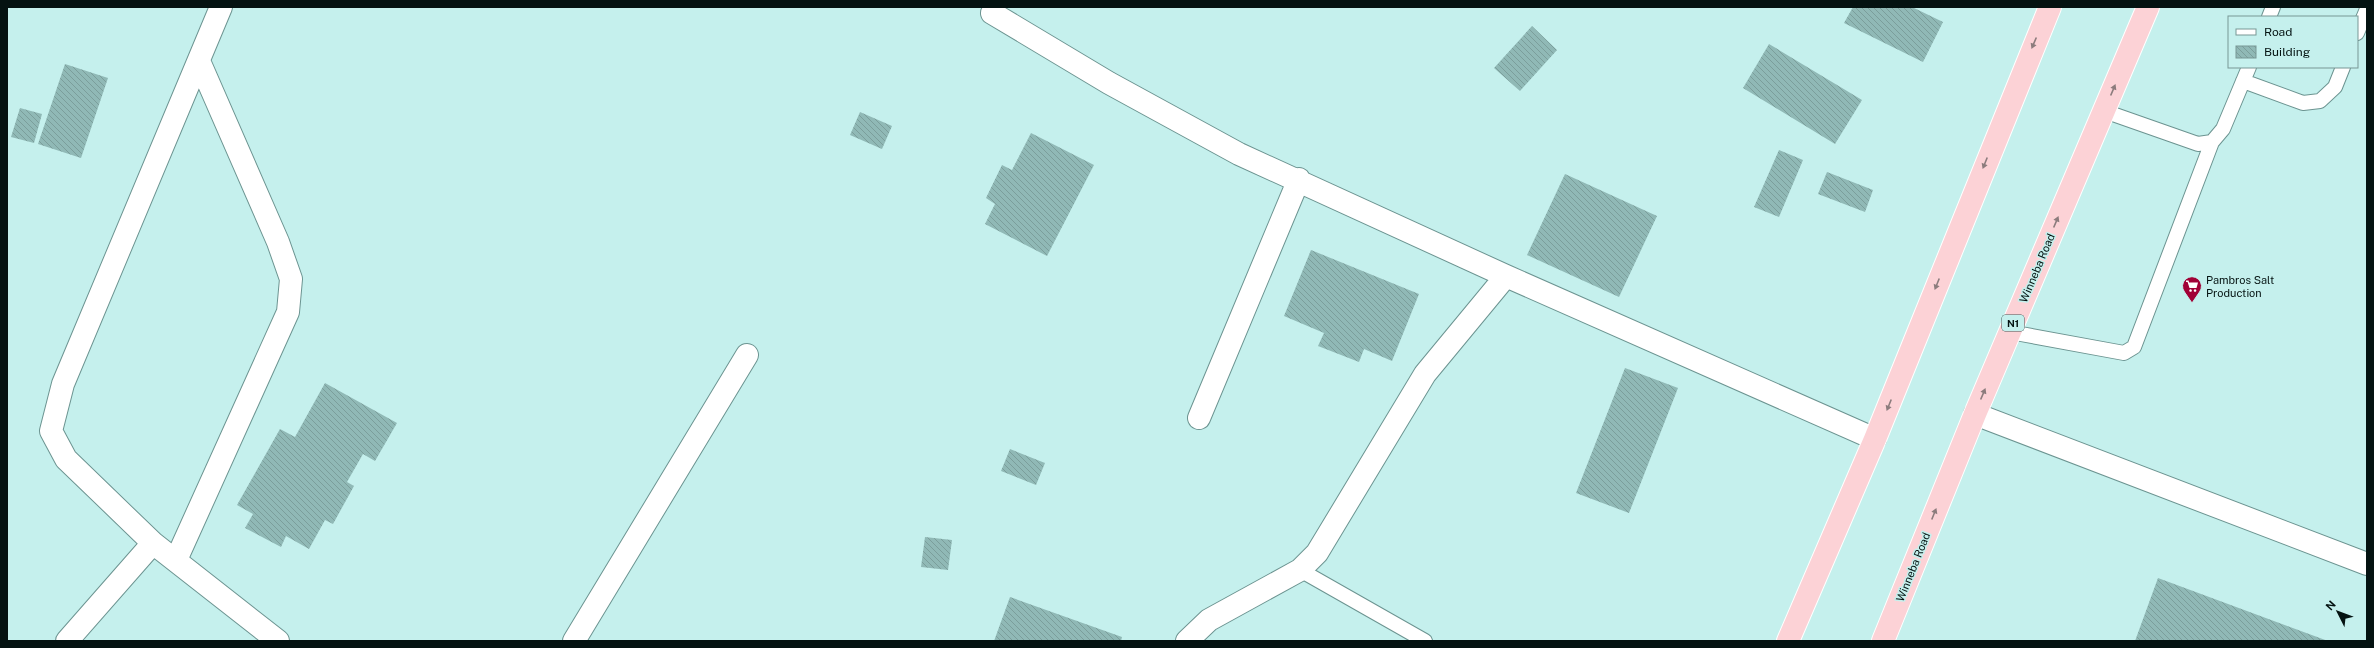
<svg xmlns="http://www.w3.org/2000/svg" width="2374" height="648" viewBox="0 0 2374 648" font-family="'Public Sans',sans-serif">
  <defs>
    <pattern id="building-back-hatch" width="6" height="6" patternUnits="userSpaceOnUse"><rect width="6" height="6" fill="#90b9b6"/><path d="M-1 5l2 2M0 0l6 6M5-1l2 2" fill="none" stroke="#7b9e9b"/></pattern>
  </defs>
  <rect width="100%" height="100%" fill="#c5f0ed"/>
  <!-- building -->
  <path fill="url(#building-back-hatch)" d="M1853,7H1912L1943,22L1923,62L1844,23Z
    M1532,26L1557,50L1520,91L1494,68Z
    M1769,44L1862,100L1835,144L1743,88Z
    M65,64L108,78L81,158L38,144Z
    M20,108L42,114L34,143L11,137Z
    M860,112L892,126L882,149L850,135Z
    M1031,133L1094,165L1047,256L985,224L995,204L986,198L1002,165L1012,170Z
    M1779,150L1803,160L1779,217L1754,207Z
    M1827,172L1873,190L1865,212L1818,194Z
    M1565,174L1657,216L1619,297L1527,255Z
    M1311,250L1419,294L1392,361L1364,349L1359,362L1318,346L1324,333L1284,316Z
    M1625,368L1678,388L1629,513L1576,493Z
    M325,383L397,423L375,461L363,454L347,482L354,486L333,524L325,520L309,549L286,536L281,547L245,528L253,514L237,505L280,429L295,437Z
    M1010,449L1045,463L1036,485L1001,471Z
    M925,537L952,540L948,570L921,567Z
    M2158,578L2328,641H2135Z
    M1010,597L1122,637L1121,641H994Z"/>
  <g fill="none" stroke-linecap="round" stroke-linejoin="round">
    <defs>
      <path id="service" d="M2269,17L2273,7
        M2357,33L2367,9
        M2243,81L2303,103L2320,101L2335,87L2343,67
        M2104,111L2198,144L2212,142L2223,129L2249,67
        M2010,332L2124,353L2134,347L2212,142
        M1300,570L1425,641"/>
      <path id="minor" d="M221,7L63,384L51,431L66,459L153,543L278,641
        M992,13L1109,83L1239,154L1506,276L1875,439
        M1975,414L2367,564
        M1199,418L1299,179
        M176,560L288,312L291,279L278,242L199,61
        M67,641L153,543
        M574,641L747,355
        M1187,641L1209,620L1300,570L1317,553L1425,374L1506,276"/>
      <path id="trunk" d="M1788,641L1875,439L2050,7
        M1883,641L1975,414L2148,7"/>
    </defs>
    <!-- service casing -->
    <use href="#service" stroke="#6c9491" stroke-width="16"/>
    <!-- minor casing -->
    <use href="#minor" stroke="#6c9491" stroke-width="24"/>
    <!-- trunk casing -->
    <use href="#trunk" stroke="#fff" stroke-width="24"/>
    <!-- service -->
    <use href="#service" stroke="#fff" stroke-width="14"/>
    <!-- minor -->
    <use href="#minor" stroke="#fff" stroke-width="22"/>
    <!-- trunk -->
    <use href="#trunk" stroke="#fcd2d6" stroke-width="22"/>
  </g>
  <!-- one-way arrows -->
  <defs><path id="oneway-solid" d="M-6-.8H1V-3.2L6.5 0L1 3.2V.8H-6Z"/></defs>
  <g fill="#8c7c7d">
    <use href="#oneway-solid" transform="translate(2034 43) rotate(113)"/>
    <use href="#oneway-solid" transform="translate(2113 90) rotate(-67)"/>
    <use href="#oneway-solid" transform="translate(1985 163) rotate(112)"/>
    <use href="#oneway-solid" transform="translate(2056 222) rotate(-67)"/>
    <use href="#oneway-solid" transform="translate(1937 284) rotate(112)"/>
    <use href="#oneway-solid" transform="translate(1983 394) rotate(-67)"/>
    <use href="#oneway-solid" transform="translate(1889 405) rotate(112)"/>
    <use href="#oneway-solid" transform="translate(1934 514) rotate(-68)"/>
  </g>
  <!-- icons -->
  <defs>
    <symbol id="supermarket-pin" viewBox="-11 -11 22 30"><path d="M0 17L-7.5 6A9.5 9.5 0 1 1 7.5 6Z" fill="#a10136" stroke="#c5f0ed"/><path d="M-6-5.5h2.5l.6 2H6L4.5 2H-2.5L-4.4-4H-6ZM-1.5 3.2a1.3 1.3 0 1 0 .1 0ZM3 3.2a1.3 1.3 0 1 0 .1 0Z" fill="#fff"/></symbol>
  </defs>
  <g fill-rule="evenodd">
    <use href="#supermarket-pin" x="2181" y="275" width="22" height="30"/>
  </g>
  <g text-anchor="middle" stroke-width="3" stroke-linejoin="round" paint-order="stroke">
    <!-- shield labels -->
    <rect fill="#c5f0ed" stroke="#3e5553" stroke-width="1" x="2002" y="315" width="22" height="16" rx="3"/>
    <g font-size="10" font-weight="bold" fill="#041211">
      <text x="2013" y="327">N1</text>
    </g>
    <!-- street labels -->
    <g font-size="11" fill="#041211" stroke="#c5f0ed">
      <text transform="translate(2037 268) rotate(-67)" y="4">Winneba Road</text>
      <text transform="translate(1913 567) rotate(-68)" y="4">Winneba Road</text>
    </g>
    <!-- poi labels -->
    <g font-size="11" fill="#041211" stroke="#c5f0ed" text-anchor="start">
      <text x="2206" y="284">Pambros Salt<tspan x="2206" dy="13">Production</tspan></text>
    </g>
  </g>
  <!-- border -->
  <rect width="2374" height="648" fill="none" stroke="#041211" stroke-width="16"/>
  <!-- legend -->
  <rect x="2228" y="16" width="130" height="52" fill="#c5f0ed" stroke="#789795"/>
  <rect x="2236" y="29" width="20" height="6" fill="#ffffff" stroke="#789795"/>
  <text x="2264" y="36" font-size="12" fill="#041211">Road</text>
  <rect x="2236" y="46" width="20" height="12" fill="url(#building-back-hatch)" stroke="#789795"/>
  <text x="2264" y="56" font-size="12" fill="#041211">Building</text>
  <!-- north arrow -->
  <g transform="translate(2338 612) rotate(312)" stroke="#c5f0ed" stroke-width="3" paint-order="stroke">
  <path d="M0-3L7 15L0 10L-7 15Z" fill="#041211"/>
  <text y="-6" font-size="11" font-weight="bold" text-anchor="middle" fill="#041211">N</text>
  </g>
</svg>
